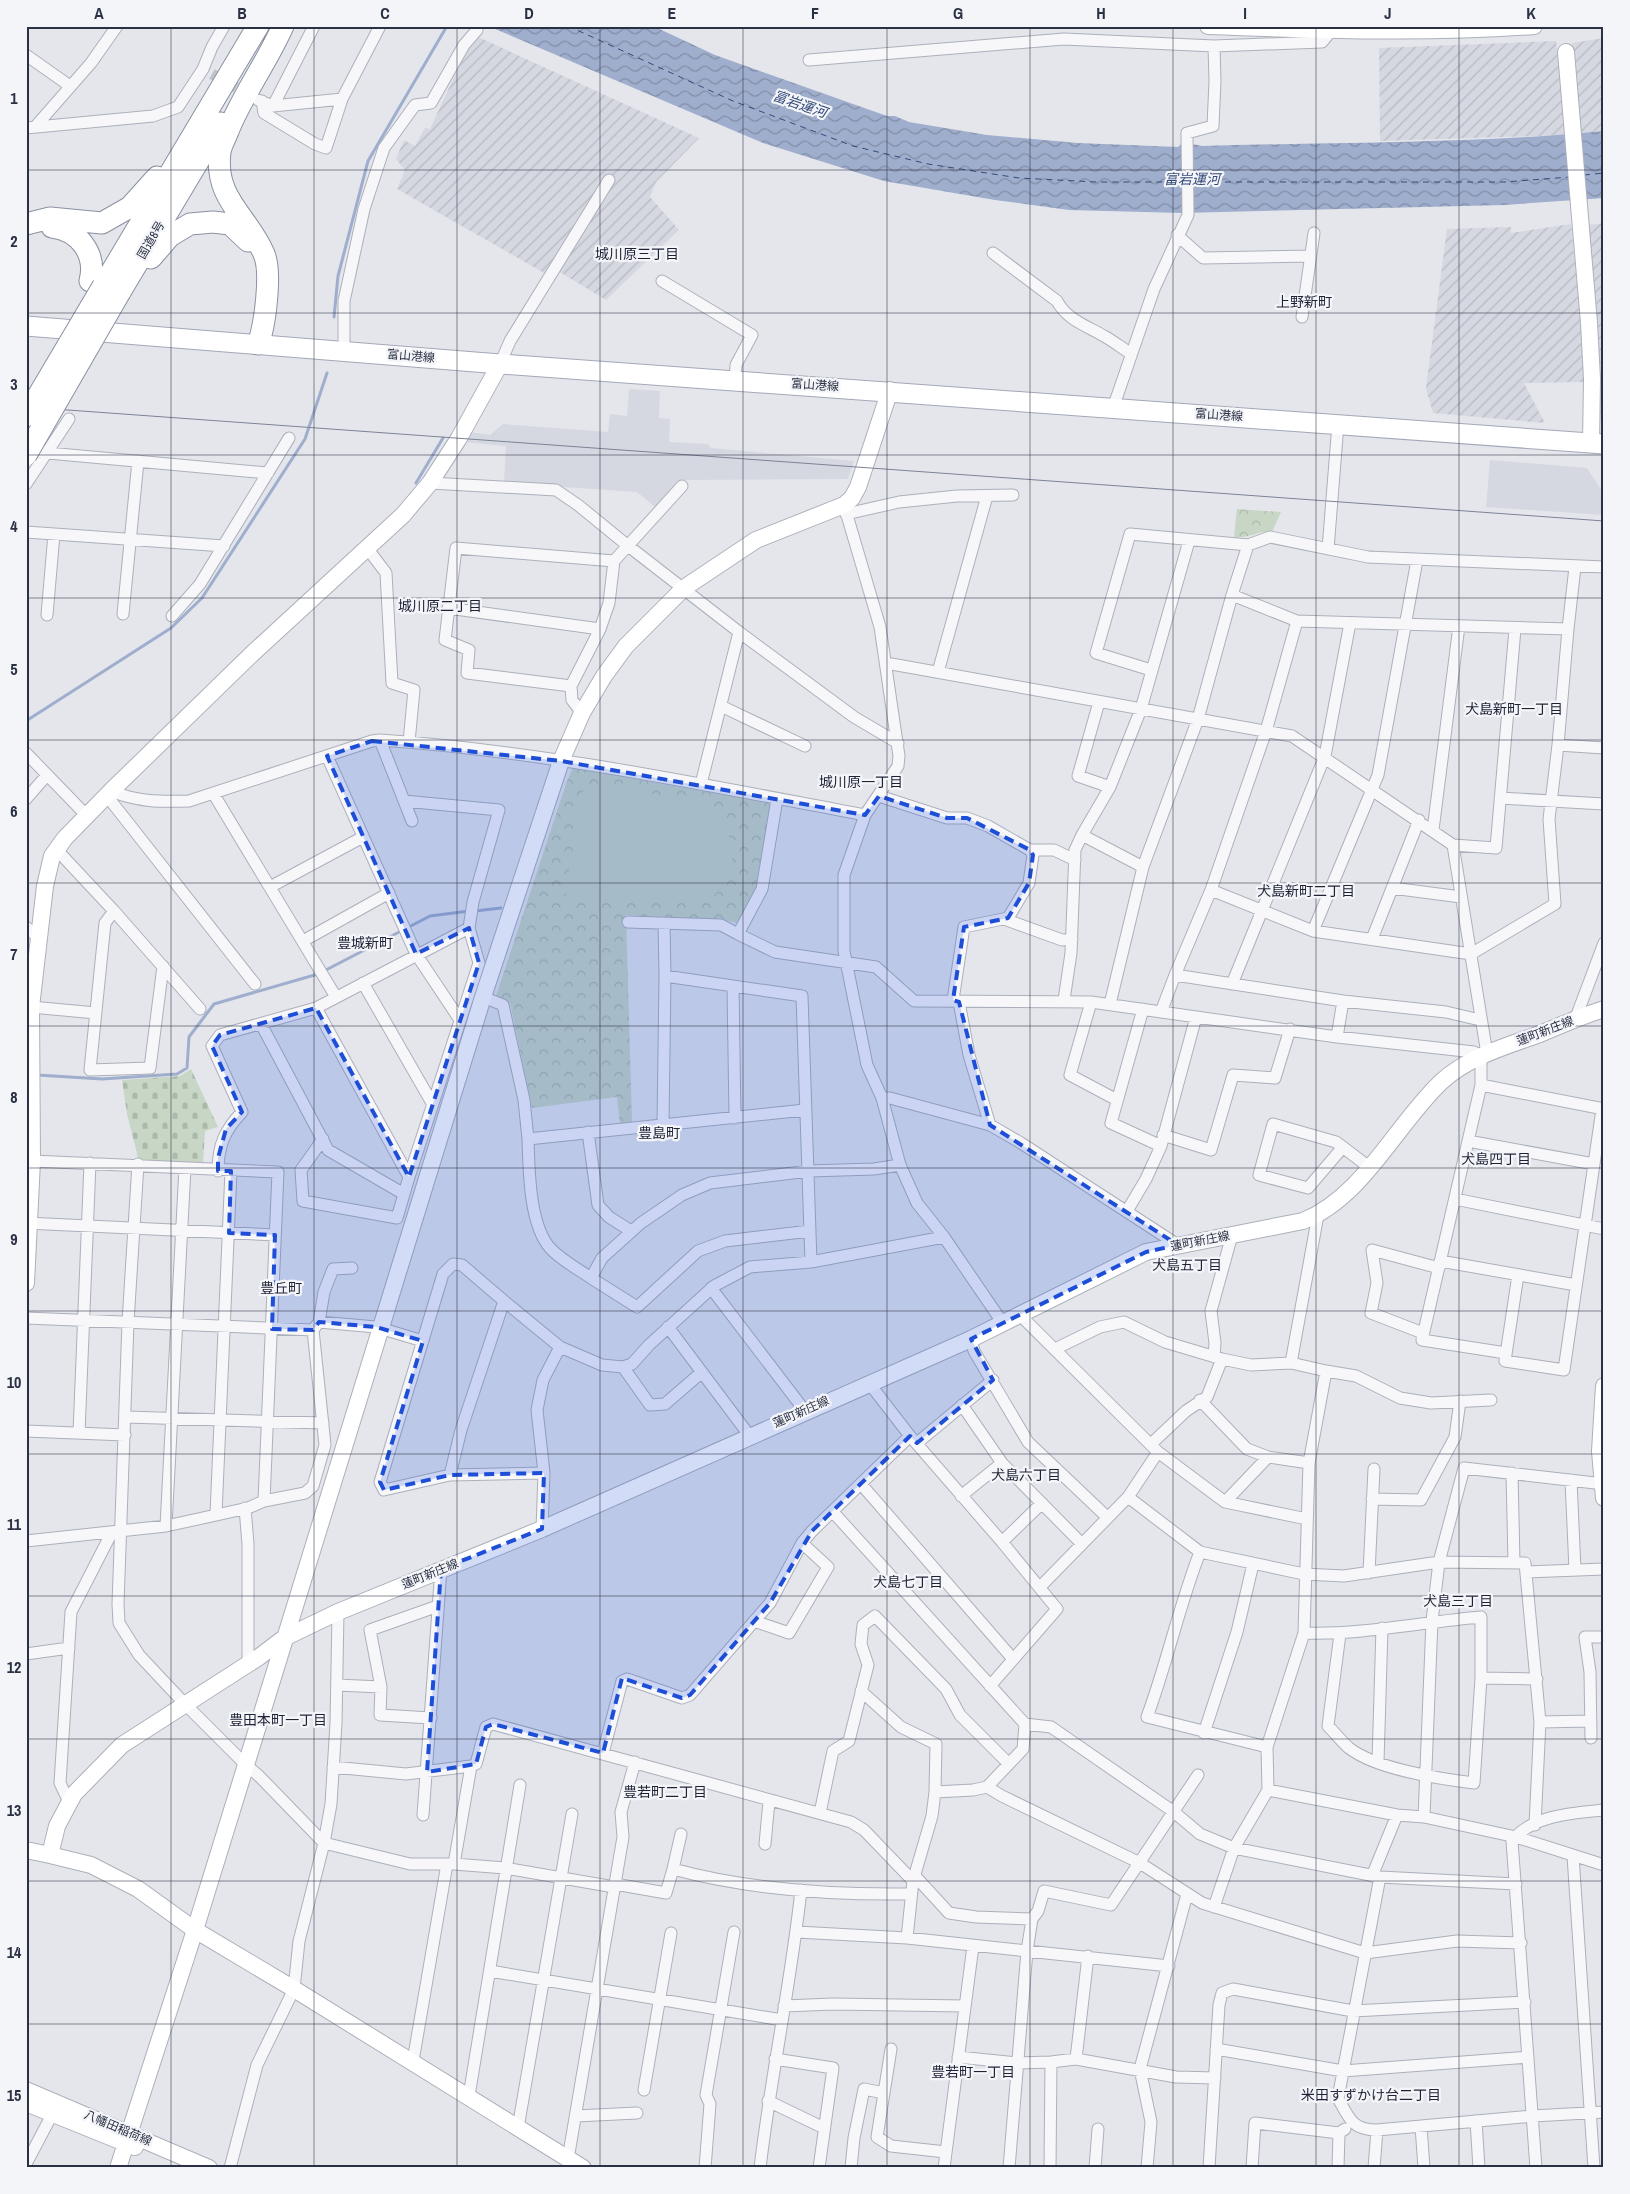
<svg xmlns="http://www.w3.org/2000/svg" width="1630" height="2194" viewBox="0 0 1630 2194" font-family="'Archivo Narrow','Noto Sans JP',sans-serif">
  <defs>
    <pattern id="industrial-furrows" width="10" height="10" patternUnits="userSpaceOnUse" patternTransform="scale(1.25)"><rect width="10" height="10" fill="#d6d8e1"/><path d="M-1 1l2-2M0 10L10 0M9 11l2-2" fill="none" stroke="#b8bac2"/></pattern>
    <pattern id="forest-crowns" width="20" height="18" patternUnits="userSpaceOnUse" patternTransform="scale(1.25)"><rect width="20" height="18" fill="#c7d6c5"/><path d="M2 6a3 3 0 1 1 6 0M12 15a3 3 0 1 1 6 0" fill="none" stroke="#abb8aa"/></pattern>
    <pattern id="cemetery-stones" width="16" height="16" patternUnits="userSpaceOnUse" patternTransform="scale(1.25)"><rect width="16" height="16" fill="#c7d6c5"/><path d="M2 7V4a2 2 0 0 1 4 0v3zM10 15v-3a2 2 0 0 1 4 0v3z" fill="#abb8aa"/></pattern>
    <pattern id="water-waves" width="16" height="10" patternUnits="userSpaceOnUse" patternTransform="scale(1.25)"><rect width="16" height="10" fill="#9faecc"/><path d="M0 5q4-4 8 0t8 0" fill="none" stroke="#828ea7"/></pattern>
  </defs>
  <rect width="100%" height="100%" fill="#e4e6ec"/>
  <!-- built -->
  <path fill="#d6d8e1" d="M629,389L660,391L659,418L670,419L669,442L708,444L711,448L854,461L848,479L683,480L655,507L637,492L504,483L506,446L464,442L469,432L490,435L503,424L608,432L610,414L627,416Z
    M1490,460L1587,468L1604,494V515L1486,507Z"/>
  <!-- industrial -->
  <path fill="url(#industrial-furrows)" d="M476,36L699,138L656,182L650,197L679,230L606,300L558,271L614,182L606,177L544,273L397,189L405,170L396,159L404,140L415,146L425,128L430,129L466,51Z
    M1604,38V131L1581,133L1572,43Z
    M1556,41L1567,135L1380,141L1379,48Z
    M1604,223V425L1601,424L1588,225Z
    M1571,224L1583,343L1585,382L1524,383L1545,423L1433,413L1426,388L1447,229L1511,227V233Z"/>
  <!-- forest -->
  <path fill="url(#forest-crowns)" d="M1237,509L1281,512L1272,532C1259,530 1248,539 1234,537Z
    M573,768L769,803L771,807L758,884L738,923L723,920L626,915L632,1122L620,1123L617,1097L532,1108L510,1003L496,996L567,781Z"/>
  <!-- cemetery -->
  <path fill="url(#cemetery-stones)" d="M191,1069L218,1127L205,1131L203,1163L139,1161L127,1114L122,1080L180,1076Z"/>
  <!-- garden -->
  <path fill="#c7d6c5" d="M600,785L699,802L717,817L730,838L733,851L730,874L722,888L711,898L700,901L645,897L572,903L566,897C566,880 571,864 573,847C575,833 571,814 576,801C580,791 590,786 600,785Z"/>
  <!-- water -->
  <path fill="url(#water-waves)" d="M488,26H653L715,55L887,116H895L909,122L987,135L1078,143L1178,147L1183,142L1202,146C1336,142 1471,144 1604,131V198L1504,205L1182,213L1069,210L995,200L884,181L763,143Z"/>
  <g fill="none" stroke-linecap="round" stroke-linejoin="round">
    <!-- stream -->
    <path stroke="#9faecc" stroke-width="3" d="M334,317L338,276L368,161L447,26
      M416,483L443,438
      M26,721L171,628L202,598L305,439L327,373
      M475,911L501,908
      M324,971L430,916L469,911
      M37,1075L102,1079L177,1074L187,1068L189,1037L214,1004L318,974"/>
    <!-- ferry -->
    <path stroke="#344a79" stroke-width="1" stroke-dasharray="6 5" stroke-linecap="butt" d="M568,26L733,101L853,146L928,164L1019,178L1096,182H1183
      M1584,175L1604,173
      M1192,182H1505L1570,177"/>
    <!-- street-tunnel -->
    <path stroke="#bfc2ca" stroke-width="11" stroke-dasharray="11 5.5" stroke-linecap="butt" d="M212,74L249,95"/>
    <defs>
      <path id="street" d="M26,55L70,86
        M809,60L1064,39L1214,46
        M258,100L273,106L342,99L380,26
        M262,101L264,113L315,144L326,148L342,99
        M273,106L314,26
        M35,127L91,63L117,26
        M26,128L153,116L178,107L203,69L212,47L224,26
        M1177,235L1203,258L1311,256
        M993,253L1057,301C1067,320 1087,326 1104,336C1113,341 1122,348 1130,353
        M662,281L752,335L736,365L735,380
        M1302,317L1314,233
        M344,351V301L364,209L384,148L415,105L431,103L464,45L477,30
        M500,364L510,341L609,180
        M1113,408L1154,289L1188,215L1187,133L1213,126L1215,81L1214,46L1322,42L1332,30
        M26,451L268,473
        M430,483L556,490L578,505L627,545L739,632L701,784
        M26,484L69,419
        M844,505L880,627L899,756L898,766L865,815L844,875V951L867,1065L882,1098L900,1165L917,1203L944,1237L1002,1322
        M846,514L899,502L957,496L1013,495
        M26,532L224,546
        M1248,545L1270,537L1368,557L1604,567
        M367,548L386,573L392,683L414,690L409,742
        M1328,549L1338,424
        M448,608L600,629
        M123,614L138,461
        M47,615L54,534
        M172,616L200,584L289,438
        M1297,621L1266,731L1211,890L1175,975L1343,1001L1446,1012L1480,1020
        M1568,629L1575,567
        M739,632L854,717L898,743
        M886,663L1292,736L1453,845L1487,1054
        M938,672L987,496
        M571,686L467,673L469,650L445,640L456,548L614,561
        M1099,702L1078,776L1110,787
        M721,706L805,746
        M582,713L572,700L571,686L600,629L609,603L614,561L682,486
        M380,740L412,821
        M1558,745L1604,748
        M26,753L88,817
        M327,756L416,954L460,1020
        M111,791C138,802 160,802 189,801L372,741L380,740C543,751 705,785 865,815
        M213,793L336,997
        M107,796L255,984
        M879,796L947,818H967L988,826L1030,850L1033,855L1029,883L1008,918L964,927L953,1000
        M1500,798L1604,804
        M26,799L47,775
        M777,799L762,889L738,934L775,952L876,967L914,1001L1091,1002L1337,1037L1474,1052L1481,1057V1085L1422,1340L1506,1353
        M404,801L499,810L473,902L469,928
        M1433,830L1459,626
        M1453,845L1496,848L1515,629
        M56,849L114,911L200,1009
        M1030,850H1054L1075,860
        M1143,867L1082,835L1110,787L1141,709L1189,541
        M270,887L363,837
        M1392,888L1461,897
        M1211,890L1313,931L1471,954L1555,904L1549,819L1558,745L1568,629L1297,621L1232,595
        M114,911L105,923L90,1070L150,1068L163,966
        M1004,919L1062,940L1072,939
        M628,922L721,925L738,934
        M664,923L665,976
        M26,927L39,938
        M1313,931L1378,775L1417,560
        M1372,939L1419,820
        M303,941L389,893
        M363,983L432,1103
        M1232,984L1325,756L1350,623
        M733,986L735,1118
        M483,997L503,1005L524,1100L528,1139
        M1064,1000L1071,953L1075,850L1082,835
        M959,1002L969,1055L990,1125
        M1091,1002L1070,1075L1117,1100
        M1110,1004L1143,867L1198,719L1232,595L1248,545L1130,534L1096,653L1151,670
        M31,1007L96,1013
        M1143,1009L1111,1123L1161,1146
        M1161,1012L1175,975
        M1575,1020L1604,943
        M261,1024L328,1150L404,1194
        M1337,1037L1343,1001
        M1481,1085L1604,1109
        M882,1098H890L990,1125L1021,1143L1178,1245
        M805,1110L528,1139C529,1169 529,1224 550,1248C561,1260 578,1269 591,1278L602,1258L641,1223L682,1195L710,1183L809,1171L874,1169L900,1165
        M663,1125L665,976L802,996L811,1262
        M588,1132L598,1205L609,1217L631,1231
        M1163,1135L1211,1150L1233,1075L1275,1078L1290,1029
        M323,1139L301,1170L303,1201L397,1218L409,1177
        M1468,1141L1594,1164
        M1343,1147L1308,1188L1259,1175L1273,1124L1336,1142L1369,1167
        M32,1161L278,1172L264,1501
        M138,1164L128,1322L118,1604L119,1623L139,1655L184,1703L245,1764L259,1776L324,1843L410,1864H454L505,1868L614,1887
        M218,1171C218,1145 225,1130 242,1112L212,1046L220,1035L316,1008L469,928L479,963L409,1177L316,1008
        M1455,1199L1604,1229
        M1127,1211L1146,1179L1161,1146L1196,1017
        M26,1223L275,1235
        M1440,1261L1576,1285
        M453,1264L462,1265L504,1301L461,1430L450,1475L384,1490L380,1482L443,1274Z
        M1518,1275L1505,1361L1564,1370L1602,1109
        M591,1278L637,1307L698,1251L725,1241L810,1231
        M711,1288L805,1411
        M504,1301L560,1347L602,1365L623,1367L632,1364L649,1345L714,1286L750,1267L811,1262L944,1237
        M1019,1314L1158,1452L1128,1497L1200,1552L1304,1574L1344,1576L1439,1562L1525,1563L1540,1722L1535,1825
        M26,1318L313,1330
        M319,1322L324,1292L333,1269L352,1268
        M668,1327L749,1435
        M1423,1333L1371,1313L1377,1283L1372,1250L1439,1268
        M971,1339L974,1351L1028,1442L1107,1517
        M1055,1349L1100,1327L1124,1322L1165,1342L1222,1359L1251,1365L1291,1363
        M1214,1357L1215,1343L1211,1311L1232,1235
        M623,1367L650,1405L665,1404L702,1372
        M1326,1371L1356,1376L1400,1398L1431,1403L1491,1400
        M869,1383L910,1436
        M1200,1400L1247,1449L1268,1457L1309,1463
        M962,1405L1002,1463L1082,1544
        M126,1417L323,1423
        M26,1431L125,1435
        M79,1433L90,1163
        M917,1443L993,1380
        M1151,1444L1186,1411L1207,1397L1222,1359
        M1158,1452L1225,1502L1307,1519
        M1512,1473L1514,1562
        M450,1475L544,1473
        M1571,1480L1575,1570
        M861,1484L1013,1659
        M961,1496L1002,1463
        M1372,1499L1421,1500L1455,1437L1460,1401
        M1225,1502L1268,1457
        M245,1508L248,1544V1664
        M833,1512L1025,1724L1023,1749L987,1787L973,1790L935,1792L932,1816L913,1881L907,1938L1027,1951L1009,2168
        M216,1514L231,1171
        M166,1526L185,1168
        M542,1529L544,1473L537,1410L543,1380L560,1347
        M26,1541L166,1526L248,1508L264,1501L305,1493L313,1486L325,1445L313,1330L319,1322L376,1327L423,1341
        M1002,1542L1042,1503
        M1200,1552C1179,1606 1167,1663 1147,1717L1267,1747
        M1526,1572L1604,1569
        M1369,1573L1374,1469
        M1040,1587L1128,1497
        M754,1621L789,1633L828,1567L802,1543
        M1304,1633C1363,1635 1422,1622 1481,1617V1678L1474,1783C1441,1779 1376,1769 1349,1748C1342,1742 1335,1733 1328,1726L1340,1634
        M26,1654L69,1648
        M1481,1678L1537,1679
        M337,1685L381,1687
        M861,1691L901,1727L936,1744L935,1792
        M431,1718L380,1715L381,1687L370,1630L438,1606
        M1540,1722L1591,1721
        M1025,1724L1051,1727L1174,1812L1200,1834L1234,1848L1380,1877L1516,1884
        M1204,1733L1237,1632L1253,1564
        M1591,1738L1590,1672L1585,1637H1604
        M603,1753L622,1681L627,1679L682,1698L690,1695L770,1603L802,1543L812,1531L910,1436L1002,1542L1057,1609L990,1686
        M1378,1762L1382,1628
        M333,1767L406,1774L471,1766L476,1764L486,1727L493,1724L851,1822L864,1830L913,1881
        M987,1787L1002,1796L1140,1863L1202,1903L1365,1953L1457,1941L1521,1943
        M1268,1790L1397,1815L1424,1817L1516,1837L1604,1865
        M69,1802L60,1783L71,1612L112,1532
        M820,1813L833,1751L849,1741L868,1665L861,1644L863,1625L875,1616L946,1689L960,1715L1009,1764
        M423,1815L441,1569
        M1424,1817L1432,1621L1439,1562L1464,1468L1604,1484
        M765,1844L769,1801
        M1573,1856L1594,2168
        M454,1864L471,1766
        M673,1869L681,1834
        M915,1876L949,1913L976,1917L1032,1919
        M1372,1876L1397,1815
        M1380,1877L1338,2098C1349,2118 1352,2130 1377,2130L1533,2116L1604,2112
        M615,1884L666,1893L673,1869C750,1890 832,1895 911,1894
        M1214,1907L1234,1848L1268,1790L1267,1747L1304,1633L1309,1463L1326,1371L1291,1363L1318,1215
        M797,1932L907,1938
        M1088,1956L1076,2059L1176,2077L1215,2078
        M1169,1966L1027,1951L1032,1919L1038,1911L1044,1891L1111,1905L1198,1775
        M490,1971L782,2020
        M784,2006L833,2004L965,2006
        M891,2049L877,2137L891,2146L946,2152
        M1216,2049L1343,2071L1528,2057
        M958,2057L1017,2063L1051,2062L1050,2168
        M775,2059L833,2068L819,2168
        M413,2061L447,1864
        M1051,2062L1076,2059
        M644,2090L671,1933
        M469,2096L520,1785
        M768,2101L824,2128
        M576,2116L637,2113
        M1476,2121L1479,2168
        M1421,2126L1424,2168
        M518,2128L572,1814
        M568,2159L623,1837L621,1812L635,1762
        M26,2164L55,2109
        M230,2168L257,2065L294,1989L299,1941L324,1843L331,1804L336,1723L338,1612
        M705,2168L710,2104L706,2095L734,1932
        M760,2168C771,2075 791,1983 801,1890
        M851,2168L854,2138L864,2089L884,2093
        M944,2168L973,1946
        M1095,2168L1098,2129
        M1147,2168L1151,2122L1140,2069L1187,1894
        M1209,2168L1219,2005L1222,1993L1233,1989L1353,2011L1525,2002
        M1252,2168L1255,2123L1339,2133
        M1338,2168L1339,2133L1345,2129
        M1374,2168L1377,2130
        M1536,2168L1512,1841C1532,1815 1573,1813 1604,1810"/>
      <path id="secondary" d="M1208,26C1317,30 1426,34 1534,26
        M1566,52L1589,323L1592,379L1591,443
        M26,1283L32,1161L31,1007L45,886L52,856L65,838L111,791L254,652L403,515L430,483L459,438L500,364
        M1604,1386L1600,1451L1604,1498
        M26,1850L50,1855L57,1826L74,1794L122,1745L259,1657L284,1638L338,1612L542,1529L971,1339L1146,1252L1303,1221C1363,1197 1395,1126 1441,1082C1468,1057 1506,1046 1540,1034C1561,1025 1582,1016 1604,1009
        M50,1855L91,1865L138,1889L195,1930L294,1989L583,2168
        M26,2090L209,2168
        M26,2103L135,2147
        M118,2168L195,1930L483,997L561,761L582,713L604,676L626,646L684,588L756,540L844,505L852,498L858,487L890,390"/>
      <path id="primary" d="M26,326L500,364L1604,444"/>
      <path id="highway" d="M26,224L50,218L102,223L130,207L157,177
        M52,227C79,230 97,254 90,281
        M151,258L170,236L190,224L213,222L230,224L248,241
        M103,286L258,26
        M120,292L221,123
        M258,344C265,326 272,272 264,254C248,216 214,199 220,152C221,145 226,137 228,131C243,94 267,62 283,26"/>
    </defs>
    <!-- street casing -->
    <use href="#street" stroke="#acb0ba" stroke-width="13"/>
    <!-- secondary casing -->
    <use href="#secondary" stroke="#acb0ba" stroke-width="18"/>
    <!-- primary casing -->
    <use href="#primary" stroke="#a3a8b8" stroke-width="21"/>
    <!-- highway casing -->
    <use href="#highway" stroke="#8b91a3" stroke-width="23"/>
    <!-- street -->
    <use href="#street" stroke="#f7f7fa" stroke-width="11"/>
    <!-- secondary -->
    <use href="#secondary" stroke="#fff" stroke-width="16"/>
    <!-- primary -->
    <use href="#primary" stroke="#fff" stroke-width="19"/>
    <!-- highway -->
    <use href="#highway" stroke="#fff" stroke-width="21"/>
    <!-- tram -->
    <path stroke="#7d8396" stroke-width="1" d="M26,407L1604,521"/>
    <defs>
      <path id="highway-bridge" d="M26,416L103,286
        M26,455L120,292"/>
    </defs>
    <!-- highway-bridge casing -->
    <use href="#highway-bridge" stroke="#8b91a3" stroke-width="23" stroke-linecap="butt"/>
    <!-- highway-bridge -->
    <use href="#highway-bridge" stroke="#fff" stroke-width="21"/>
  </g>
  <!-- marked area -->
  <path fill="#1d4ed8" fill-opacity="0.2" stroke="#1d4ed8" stroke-width="4" stroke-dasharray="10 6" stroke-linejoin="round" d="M372,741L561,761L865,815L879,796L947,818H967L1030,850L1033,855L1029,883L1008,918L964,927L953,1000L959,1002L990,1125L1178,1245L1146,1252L971,1339L993,1380L917,1443L910,1436L812,1531L770,1603L690,1695L682,1698L622,1678L603,1753L493,1724L486,1727L476,1764L427,1772L441,1569L542,1529L544,1473L450,1475L384,1490L380,1482L423,1341L376,1327L319,1322L313,1330L272,1329L275,1235L229,1233L231,1171H218V1158L226,1129L242,1112L212,1046L220,1035L316,1008L409,1177L479,963L469,928L416,954L327,756Z"/>
  <!-- grid -->
  <path fill="none" stroke="#2b3144" stroke-width="1" stroke-opacity="0.55" d="M171,26V2168M314,26V2168M457,26V2168M600,26V2168M743,26V2168M887,26V2168M1030,26V2168M1173,26V2168M1316,26V2168M1459,26V2168M26,170H1604M26,313H1604M26,455H1604M26,598H1604M26,740H1604M26,883H1604M26,1026H1604M26,1168H1604M26,1311H1604M26,1454H1604M26,1596H1604M26,1739H1604M26,1881H1604M26,2024H1604"/>
  <g text-anchor="middle" stroke-width="4.5" stroke-linejoin="round" paint-order="stroke">
    <!-- street labels -->
    <g font-size="12" fill="#2b3144" stroke="#f4f5f9">
      <text transform="translate(151 240) rotate(-60)" y="4">国道8号</text>
      <text transform="translate(411 356) rotate(5)" y="4">富山港線</text>
      <text transform="translate(815 385) rotate(4)" y="4">富山港線</text>
      <text transform="translate(1219 415) rotate(4)" y="4">富山港線</text>
      <text transform="translate(1545 1031) rotate(-21)" y="4">蓮町新庄線</text>
      <text transform="translate(1200 1241) rotate(-11)" y="4">蓮町新庄線</text>
      <text transform="translate(801 1412) rotate(-24)" y="4">蓮町新庄線</text>
      <text transform="translate(430 1574) rotate(-22)" y="4">蓮町新庄線</text>
      <text transform="translate(118 2128) rotate(23)" y="4">八幡田稲荷線</text>
    </g>
    <!-- water labels -->
    <g font-size="14" font-style="italic" fill="#344a79" stroke="#f4f5f9">
      <text transform="translate(800 104) rotate(19)" y="5">富岩運河</text>
      <text x="1192" y="184">富岩運河</text>
    </g>
    <!-- neighbourhood labels -->
    <g font-size="14" fill="#1d2235" stroke="#f4f5f9">
      <text x="637" y="259">城川原三丁目</text>
      <text x="1304" y="307">上野新町</text>
      <text x="440" y="611">城川原二丁目</text>
      <text x="1514" y="714">犬島新町一丁目</text>
      <text x="861" y="787">城川原一丁目</text>
      <text x="1306" y="896">犬島新町二丁目</text>
      <text x="365" y="948">豊城新町</text>
      <text x="659" y="1138">豊島町</text>
      <text x="1496" y="1164">犬島四丁目</text>
      <text x="1187" y="1270">犬島五丁目</text>
      <text x="281" y="1293">豊丘町</text>
      <text x="1026" y="1480">犬島六丁目</text>
      <text x="908" y="1587">犬島七丁目</text>
      <text x="1458" y="1606">犬島三丁目</text>
      <text x="278" y="1725">豊田本町一丁目</text>
      <text x="665" y="1797">豊若町二丁目</text>
      <text x="973" y="2077">豊若町一丁目</text>
      <text x="1371" y="2100">米田すずかけ台二丁目</text>
    </g>
  </g>
  <!-- border -->
  <rect width="1630" height="2194" fill="none" stroke="#f4f5f9" stroke-width="55"/>
  <rect x="28" y="28" width="1574" height="2138" fill="none" stroke="#2b3144" stroke-width="2"/>
  <g font-size="16" text-anchor="middle" font-weight="bold" fill="#2b3144">
    <text x="99" y="19">A</text>
    <text x="242" y="19">B</text>
    <text x="385" y="19">C</text>
    <text x="529" y="19">D</text>
    <text x="672" y="19">E</text>
    <text x="815" y="19">F</text>
    <text x="958" y="19">G</text>
    <text x="1101" y="19">H</text>
    <text x="1245" y="19">I</text>
    <text x="1388" y="19">J</text>
    <text x="1531" y="19">K</text>
    <text x="14" y="104">1</text>
    <text x="14" y="247">2</text>
    <text x="14" y="390">3</text>
    <text x="14" y="532">4</text>
    <text x="14" y="675">5</text>
    <text x="14" y="817">6</text>
    <text x="14" y="960">7</text>
    <text x="14" y="1103">8</text>
    <text x="14" y="1245">9</text>
    <text x="14" y="1388">10</text>
    <text x="14" y="1530">11</text>
    <text x="14" y="1673">12</text>
    <text x="14" y="1816">13</text>
    <text x="14" y="1958">14</text>
    <text x="14" y="2101">15</text>
  </g>
</svg>
